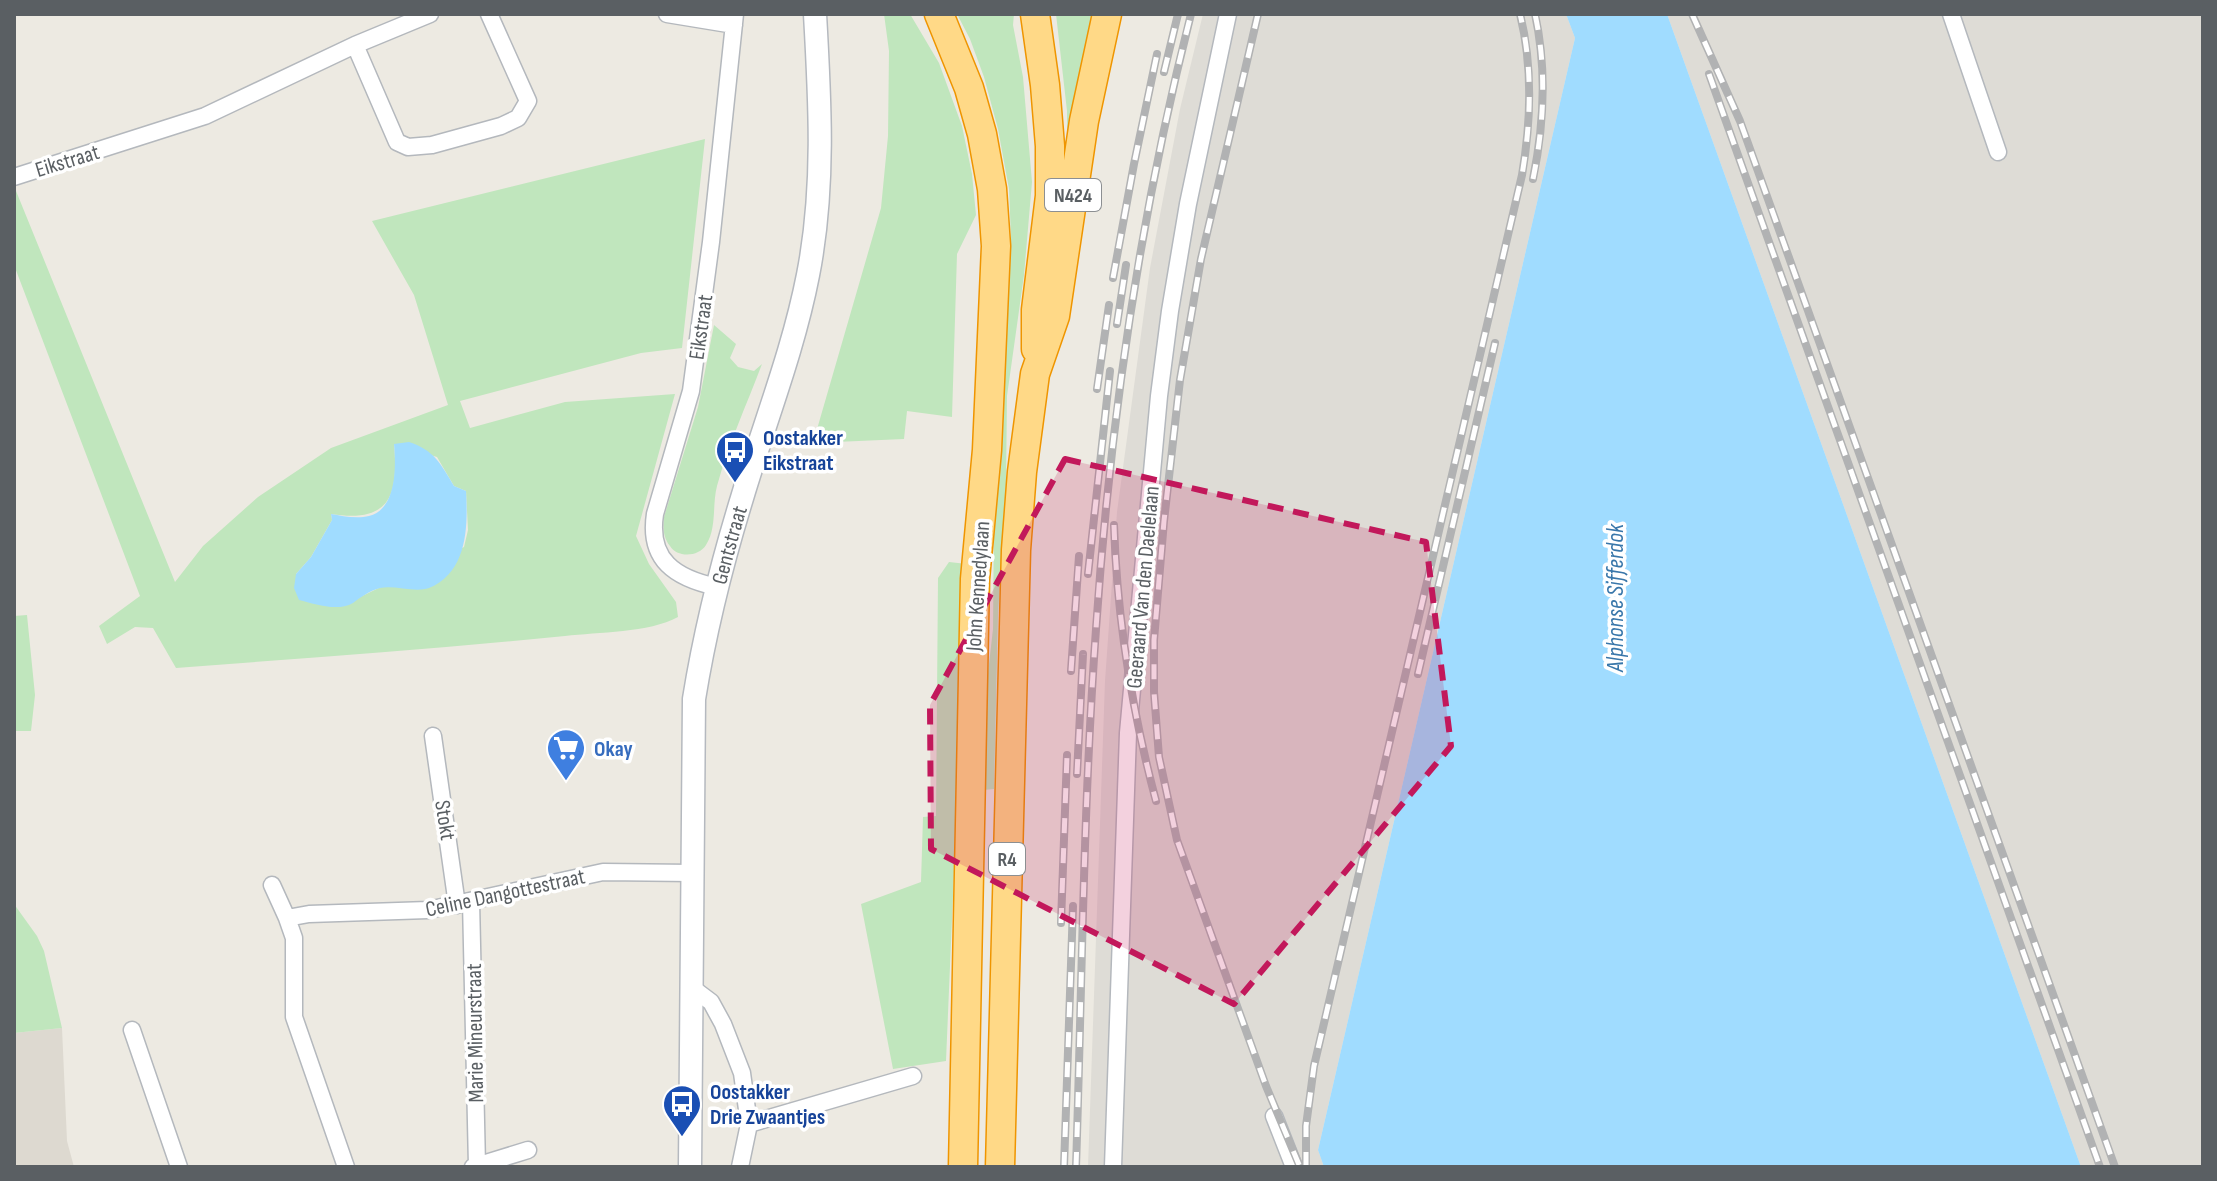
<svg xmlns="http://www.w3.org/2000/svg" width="2217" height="1181" viewBox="0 0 2217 1181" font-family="'Sofia Sans Condensed',sans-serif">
  <rect width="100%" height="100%" fill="#edeae2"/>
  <!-- industrial -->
  <path fill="#dedcd6" d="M1203,14H1566L1575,38L1318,1150L1324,1167H1088L1105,681L1117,512L1150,268L1180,109Z
    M1667,14H2203V1167H2081Z"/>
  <!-- education -->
  <path fill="#ddd9d0" d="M62,1028L67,1141L74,1167H14V1033Z"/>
  <!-- green -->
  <path fill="#c0e6bd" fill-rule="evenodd" d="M884,14H910L939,63L962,126L972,174L976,215L957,254L952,417L907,411L904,439L813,443L881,208L888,136L889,51Z
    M957,14H1014L1013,25L1023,77L1032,182L1024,275L1007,396L1006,484L998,615L994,789L983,790L984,708L993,629L994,514L1011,238L1009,189L998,129L984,77L970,39Z
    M1056,14H1094L1067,143V111Z
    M705,139L682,348L641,353L460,401L470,428L565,402L675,394L636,536L649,564L676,602L678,617C649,633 598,632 565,636C436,649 306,658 176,668L153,628L135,627L107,644L99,626L140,596L14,265V186L175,582L203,546L258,497L331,448L448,405L414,295L372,221ZM394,444L437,457L454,486L466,491L468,530L464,547L358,598L296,574L311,557L332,520L331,514C389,523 399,497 394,444Z
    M714,325L736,344L730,358L738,367L754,371L762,364C747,404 728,445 717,486C712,505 717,528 706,545C699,557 677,558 670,546C663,537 663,528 664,517L698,407Z
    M949,562L967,564L946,1061L893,1069L861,904L921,882L923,817L936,816L938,578Z
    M27,615L35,695L31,731H14V616Z
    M14,904L37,936L44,951L62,1028L14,1033Z"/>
  <!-- water -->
  <path fill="#a0dcff" d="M1566,14H1667L2081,1167H1324L1318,1150L1575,38Z
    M409,442C434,450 441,464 454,486L466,491C468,525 468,572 429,588C415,593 395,585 380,588C369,591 361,597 353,603C337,612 315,604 299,600L294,588L296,574L311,557L332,520L331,514C342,516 357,519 369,516C397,509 396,466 394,444Z"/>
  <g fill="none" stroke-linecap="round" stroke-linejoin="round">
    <defs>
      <path id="street" d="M667,14L734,25
        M1951,14L1998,152
        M355,45L397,142L408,147L432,145L501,126L518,118L528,101L489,14
        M14,177L205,116L355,45L430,14
        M717,587C675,578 648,560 655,514L691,391L711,242L735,14
        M433,736L457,905
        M272,885L287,918
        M471,901L477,1166
        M691,987L711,1002L723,1024L742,1073L749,1124L740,1167
        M132,1030L179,1167
        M1274,1116L1294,1167
        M749,1124L913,1076
        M346,1167L294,1017V938L287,918L309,914L428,910L603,872L693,873
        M473,1167L528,1150
        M1113,1167L1128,733L1159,396L1170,311L1188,204L1228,14"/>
      <g id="secondary">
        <path id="s1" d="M690,1167L694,699C705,631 722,563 742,498C764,424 793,352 808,275C825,189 820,101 815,14"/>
      </g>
      <path id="highway" d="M939,14L969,88L982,134L992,189L996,246L987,450L975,579L963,1167
        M1035,14L1045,85L1050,146V196L1036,310V349
        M1000,1167L1016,550L1022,472L1035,374L1055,316L1084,121L1107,14"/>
    </defs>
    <!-- street casing -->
    <use href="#street" stroke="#b4b8bd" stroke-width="19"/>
    <!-- secondary casing -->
    <use href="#secondary" stroke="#b5b9bf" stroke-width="25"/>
    <!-- highway casing -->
    <use href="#highway" stroke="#ef9500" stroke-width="31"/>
    <!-- street -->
    <use href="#street" stroke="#fff" stroke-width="16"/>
    <!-- secondary -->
    <use href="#secondary" stroke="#fff" stroke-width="22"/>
    <!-- highway -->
    <use href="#highway" stroke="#ffd987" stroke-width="28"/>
    <defs>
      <path id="rail" d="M1258,14L1201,259L1180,380L1164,521L1154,640V692L1159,757L1177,840L1266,1086L1300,1167
        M1692,14L1740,121L2115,1167
        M1164,72L1178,14
        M1709,74L2100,1167
        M1533,179C1544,125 1547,69 1535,14
        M1113,278L1134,164L1157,54
        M1117,324L1126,265
        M1097,389L1109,305
        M1114,525C1117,618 1132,711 1156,801
        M1088,574L1110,371
        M1071,671L1079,556
        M1418,674L1495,343
        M1077,774L1083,654
        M1061,923L1067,755
        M1064,1167L1073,906
        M1076,1167C1082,988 1083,808 1096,629C1110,422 1140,215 1191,14
        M1306,1167V1126L1314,1066L1522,175C1531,122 1533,67 1520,14"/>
    </defs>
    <!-- rail casing -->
    <use href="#rail" stroke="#b1b2b3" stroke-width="8"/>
    <!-- rail -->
    <use href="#rail" stroke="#fff" stroke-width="5" stroke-dasharray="15" stroke-linecap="butt"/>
  </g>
  <!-- marked area -->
  <path fill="#c2185b" fill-opacity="0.2" stroke="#c2185b" stroke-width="6" stroke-dasharray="16 10" stroke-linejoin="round" d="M1065,459L1426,542L1451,746L1234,1004L931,849L930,705Z"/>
  <!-- icons -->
  <defs>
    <symbol id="bus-pin" viewBox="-11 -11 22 30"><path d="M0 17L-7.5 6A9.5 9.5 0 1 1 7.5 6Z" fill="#1a4fb4" stroke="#fff"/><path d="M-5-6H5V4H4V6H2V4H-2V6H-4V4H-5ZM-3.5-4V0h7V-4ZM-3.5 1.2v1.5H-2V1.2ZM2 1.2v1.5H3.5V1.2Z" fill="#fff"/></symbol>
    <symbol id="supermarket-pin" viewBox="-11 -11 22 30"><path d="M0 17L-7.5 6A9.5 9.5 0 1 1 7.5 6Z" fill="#3f7fe0" stroke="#fff"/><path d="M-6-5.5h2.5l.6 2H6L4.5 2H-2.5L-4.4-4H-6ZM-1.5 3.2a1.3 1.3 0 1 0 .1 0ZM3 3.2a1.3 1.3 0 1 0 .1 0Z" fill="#fff"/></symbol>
  </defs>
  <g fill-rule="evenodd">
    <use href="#bus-pin" x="713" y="428" width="44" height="60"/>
    <use href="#supermarket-pin" x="544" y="726" width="44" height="60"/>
    <use href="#bus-pin" x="660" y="1082" width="44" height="60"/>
  </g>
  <g text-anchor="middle" stroke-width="7" stroke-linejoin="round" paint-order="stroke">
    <!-- shield labels -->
    <g fill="#fff" stroke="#8c8f92" stroke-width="2">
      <rect x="1045" y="179" width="56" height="32" rx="6"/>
      <rect x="989" y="843" width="36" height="32" rx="6"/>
    </g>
    <g font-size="20" font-weight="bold" fill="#5a5f63">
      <text x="1073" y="202">N424</text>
      <text x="1007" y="866">R4</text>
    </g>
    <!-- street labels -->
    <g font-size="22" fill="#5a5f63" stroke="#fff">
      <text transform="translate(67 160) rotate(-17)" y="8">Eikstraat</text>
      <text transform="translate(700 327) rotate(-82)" y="8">Eikstraat</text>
      <text dy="8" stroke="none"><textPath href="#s1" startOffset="626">Gentstraat</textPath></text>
      <text transform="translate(977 586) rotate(-86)" y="8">John Kennedylaan</text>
      <text transform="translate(1142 587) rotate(-85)" y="8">Geeraard Van den Daelelaan</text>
      <text transform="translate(446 820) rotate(81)" y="8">Stokt</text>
      <text transform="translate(505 892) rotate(-12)" y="8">Celine Dangottestraat</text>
      <text transform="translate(474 1033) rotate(-91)" y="8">Marie Mineurstraat</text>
    </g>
    <!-- transit labels -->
    <g font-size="22" font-weight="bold" fill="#164399" stroke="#fff" text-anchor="start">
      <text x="763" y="445">Oostakker<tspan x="763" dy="25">Eikstraat</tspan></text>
      <text x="710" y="1099">Oostakker<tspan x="710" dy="25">Drie Zwaantjes</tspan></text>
    </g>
    <!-- shop labels -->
    <g font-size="22" font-weight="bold" fill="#366cbe" stroke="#fff" text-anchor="start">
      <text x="594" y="756">Okay</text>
    </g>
    <!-- water labels -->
    <g font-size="24" font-style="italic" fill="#3977aa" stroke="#fff">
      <text transform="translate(1615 598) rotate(-90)" y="8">Alphonse Sifferdok</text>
    </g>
  </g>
  <!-- border -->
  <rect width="2217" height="1181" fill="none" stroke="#5a5f63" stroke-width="32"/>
</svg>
